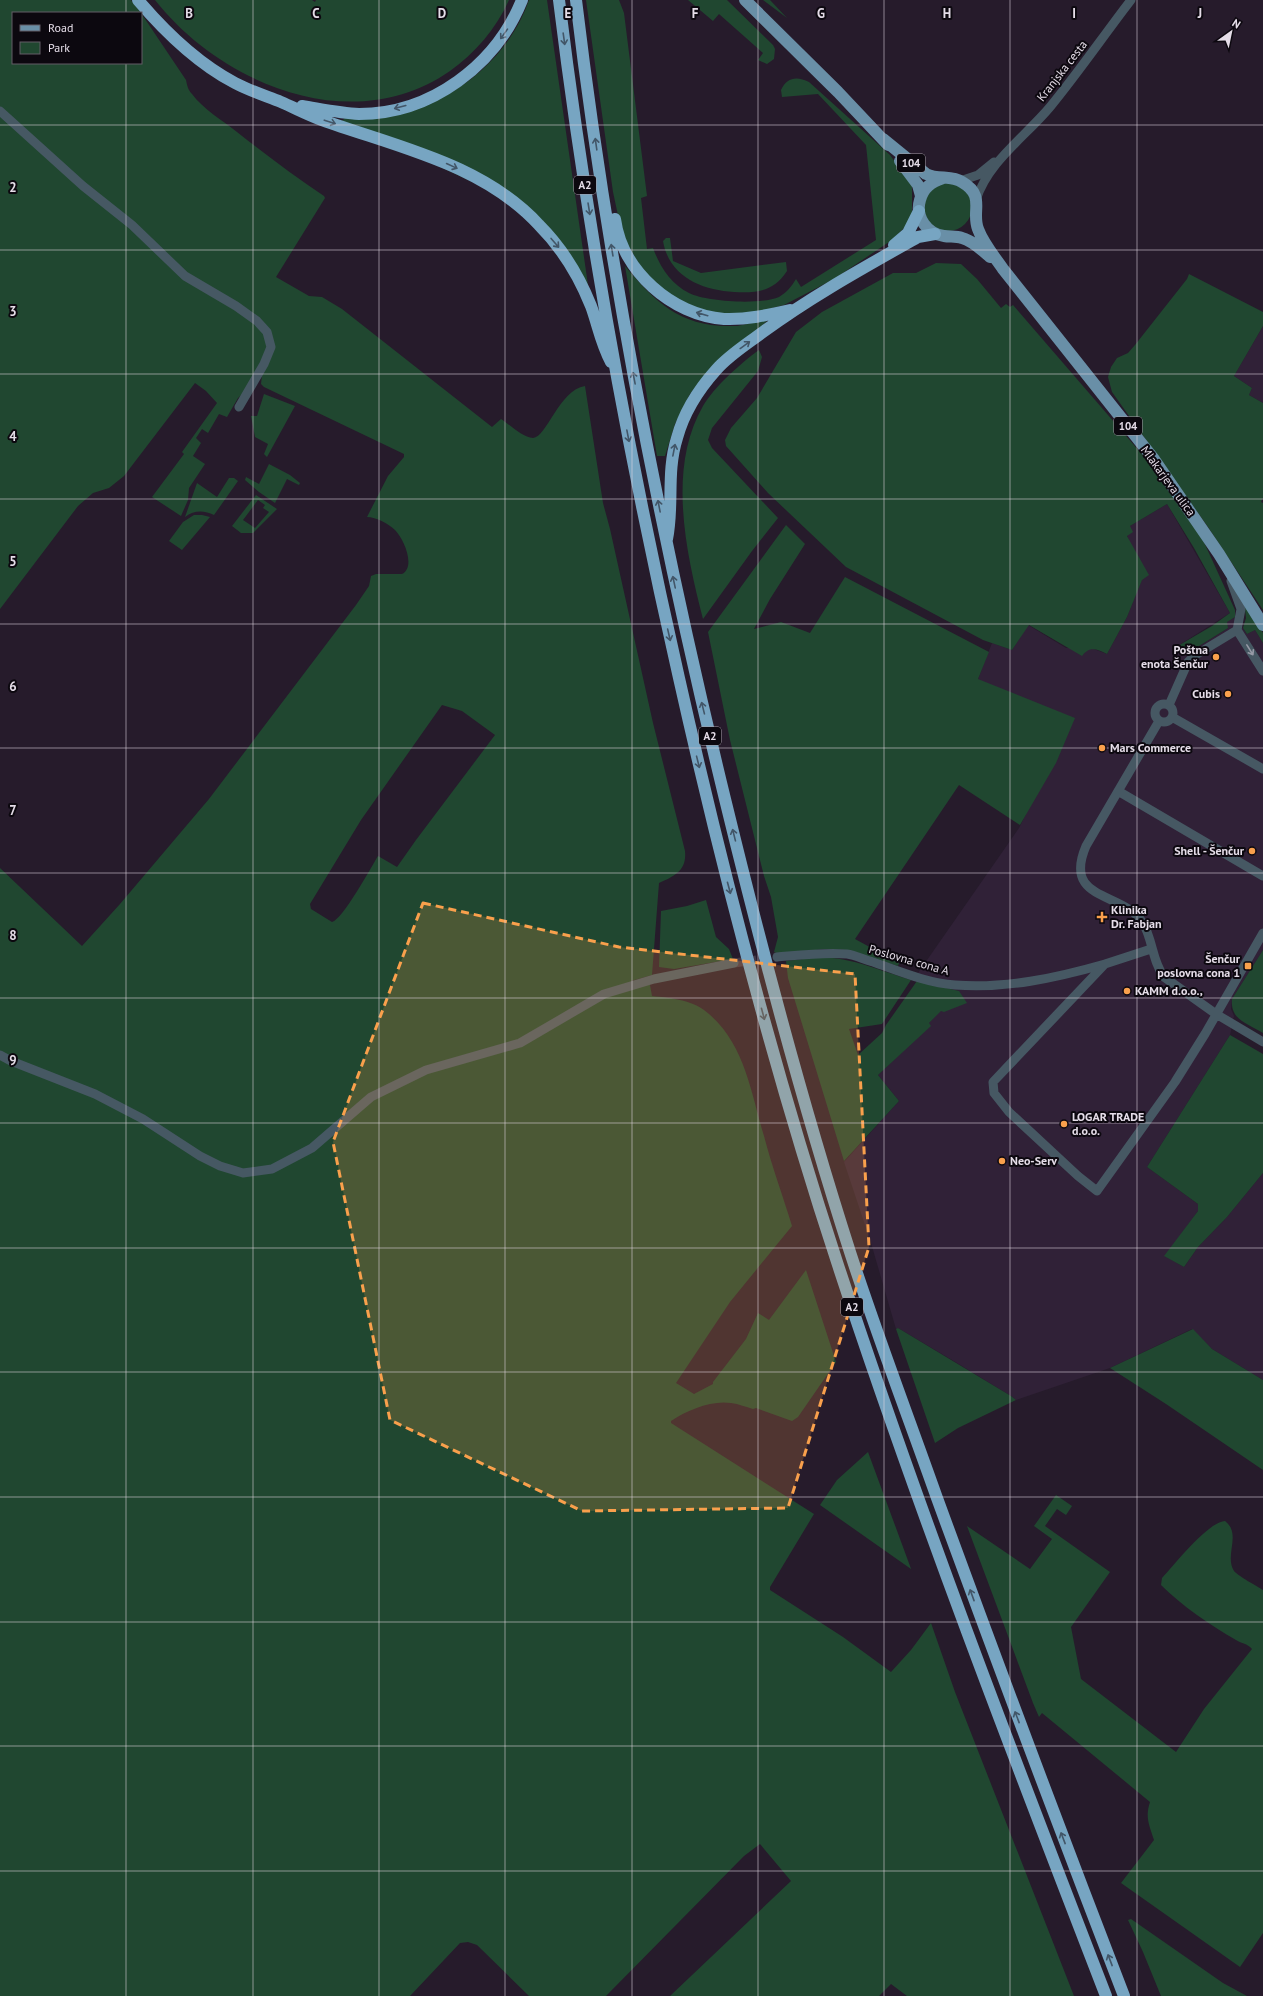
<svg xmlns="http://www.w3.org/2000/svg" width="1263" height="1996" viewBox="0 0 1263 1996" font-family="'PT Sans',sans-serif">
  <rect width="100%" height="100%" fill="#261b2b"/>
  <!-- built -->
  <path fill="#302137" d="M1263,326V403L1249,395L1252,388L1234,376Z
    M1167,504L1230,613L1176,647L1179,653L1183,656L1228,628L1226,622L1235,617L1247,634L1255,630L1263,643V950L1232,999L1231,1009L1234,1016L1230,1035L1147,1167L1198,1204V1211L1165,1256L1184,1267L1198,1247L1227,1217L1263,1173V1380L1212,1349L1192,1329L1110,1368L1016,1400L1011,1396L952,1360L898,1328L896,1329L871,1243L844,1162L899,1101L878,1075L930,1025L928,1024L959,991L925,984L918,973L1019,828L1026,814L978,679L992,643L1012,650L1028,625L1066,648H1091L1107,654L1127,617L1142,579L1127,535L1130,526Z"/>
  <!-- green -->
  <path fill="#204730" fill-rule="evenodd" d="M0,0H131L141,13H13V63H141V13L186,80C187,85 188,90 192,94C203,109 222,120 237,132C265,154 294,176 324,196L325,198L276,277L309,296L322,297L342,309L492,427L501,419C509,424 523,438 533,438C547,437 559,390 585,386L603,503L610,529L653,723L685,851C687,870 675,876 659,883L652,975L631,981L630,988L647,984L650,985L652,996C672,998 694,1000 709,1014C745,1045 751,1093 764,1136C772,1167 783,1196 792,1226L730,1302L676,1383L694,1394L713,1384V1382L746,1339L758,1313L769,1320L806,1270L836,1362L798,1417L792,1421L756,1408L753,1409C746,1407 739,1404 731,1403C712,1400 687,1410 671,1421V1423L814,1514L770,1587V1590L843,1637L891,1672L911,1650L931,1623L955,1692L1074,1996H907L891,1984L879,1996H670L791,1881L760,1844L744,1856L606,1996H529L477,1945L468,1942L460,1943L410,1996H0V868L82,946L120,904L209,799L356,605L369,586L371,576L376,574H402C416,567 404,539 395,530C389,524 376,517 367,517L388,476L404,457V454L264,387L261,384L263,366L250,387L238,398L227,417L219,414L208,433L202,429L196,438L201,443L193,456L205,464L189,488L188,500L181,516L152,497L184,454L182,452L217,403L206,391L195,383L124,476L109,488L93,493L78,506L0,609ZM442,705L462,711L495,735L416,840L397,867L378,856C370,869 343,919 332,922L311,909L310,904L361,820Z
    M155,0H312L315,2L316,0H509C496,29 475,53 450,71C353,139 221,84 155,0Z
    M529,0H547L588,285L524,206L342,121L345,118C422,124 503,75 529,0Z
    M586,0H619L624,13L647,196L641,198L647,249L653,248C660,267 671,284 689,293C707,302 761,305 779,297C786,293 792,286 796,279L801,287L876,240L866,145L818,94L782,97L781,90C787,77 797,76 809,82L890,155L912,186V217L907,225L892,240L834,279L784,305L750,314H715L679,302L645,275L622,234L613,192Z
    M688,0H727L773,45L775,49L774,59L767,64L758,60L763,53L719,14L713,21Z
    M763,0H770L787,18Z
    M924 207a24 24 0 1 1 48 0a24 24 0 1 1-48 0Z
    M666,238H670L673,261L701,273L786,262L787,271C773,292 757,293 734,292C702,290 669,277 663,241Z
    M936,263L961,264L977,279L1001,308L1006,304L1010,307L1013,305L1146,459L1203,540L1235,610V617L1227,622L1228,628L1183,656L1179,653L1176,647L1212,626L1230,613L1194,548L1167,504L1130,526L1133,532L1127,536L1149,575L1142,580L1127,617L1107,654C1096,649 1090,646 1082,656L1029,625L1012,650L983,640L846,567L768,493L726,446L725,440L731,428L757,398L796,332L822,312L893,273H916Z
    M625,266C656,303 682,328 734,326C743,326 761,319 767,321L700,381L690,394L675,424L665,456H657Z
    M1189,274L1263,312V326L1234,376L1252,388L1249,395L1263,403V498L1261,502L1263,503V610L1208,527L1112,392L1108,377L1111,367L1117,358L1128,353L1135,345L1187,279Z
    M759,350L762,357L758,371L712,428L708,440L712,448L778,518L752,551L703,619C686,553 667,468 703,406C714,387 741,363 759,350Z
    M264,394L295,406L267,457L264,454L268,444L255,437L251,416H257Z
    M269,464L290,475L300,483L299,485L287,479L275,503L259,492L245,480L246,477L259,484Z
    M229,478H234L238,481L214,515C204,510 194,510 185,517L197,483L217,497Z
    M256,495L277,509L253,533H241L232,526ZM258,500L265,505L263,508L269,512L255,528L243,520Z
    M194,515H202L210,517L182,550L169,541L183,522Z
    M786,525L805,544L770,599L754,629L781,622L810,633L845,577L989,652L978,679L1075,718L1056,763L1020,825L959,785L855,939L899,963L898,966L845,950L825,949L778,954L774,952L778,937L771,897L764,876L730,740L708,632Z
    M1244,601L1263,633V643L1255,630L1247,634L1243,628L1246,618Z
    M706,900L716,937L729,949L733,959L674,969L659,967L661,911L687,906Z
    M1263,950V1033C1247,1023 1230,1020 1232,999Z
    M821,957C853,958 881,971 911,980L882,1024L849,1029L858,1055L882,1033L886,1025L917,981L959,991L967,1003L944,1012L941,1011L929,1023L931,1026L878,1075L899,1101L844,1161L788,978L786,961Z
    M1230,1035L1263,1054V1173L1227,1217L1198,1247L1184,1267L1164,1256L1198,1211V1204L1147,1167Z
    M898,1328L1011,1396L1016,1400L958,1428L935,1443L896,1329Z
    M1193,1329L1212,1349L1263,1380V1470L1166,1404L1110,1368Z
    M868,1452L910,1566L911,1569L820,1505L837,1480Z
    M1056,1495L1072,1506L1066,1515L1057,1509L1045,1526L1110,1572L1071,1627L1081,1679L1176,1752L1204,1709L1252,1649C1247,1643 1242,1644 1236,1640C1210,1625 1182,1606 1161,1585L1162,1578C1175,1564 1208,1522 1225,1521C1242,1534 1224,1555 1234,1571C1238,1576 1257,1586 1263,1590V1933L1240,1967L1121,1883L1154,1840C1149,1825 1145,1817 1150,1802L1042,1713L1039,1717L1033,1703L967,1526L1030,1569L1052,1539L1034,1526Z
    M1131,1919L1223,1983L1247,1996H1161L1143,1952L1128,1920Z"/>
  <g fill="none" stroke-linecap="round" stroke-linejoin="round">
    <!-- street-tunnel -->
    <path stroke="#433847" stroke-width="9" stroke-dasharray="9 4.5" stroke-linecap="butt" d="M734,963L777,957"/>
    <!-- street -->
    <path stroke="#465863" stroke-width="9" d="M0,111L83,186L132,225L185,276L236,306L257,321L267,332L271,347L264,364L239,407
      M960,181L978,175L994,162
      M976,200C988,162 1025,137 1050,107C1078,73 1104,35 1131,0
      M1237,630L1263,671
      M1155 713a9 9 0 1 1 18 0a9 9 0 1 1-18 0Z
      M1169,705L1188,662L1194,656L1237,630L1241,609L1231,581
      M1172,717L1263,769
      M1159,721L1086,846C1062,902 1123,891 1143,923C1153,940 1152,961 1164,977L1216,1014L1263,1042
      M1118,791L1263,876
      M1151,949L1105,964L993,1082L994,1093L1009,1112L1078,1176L1097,1191L1175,1082L1205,1034L1263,933
      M777,957C800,955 824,952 847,954C855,955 865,960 873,962C899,971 927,983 955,985C1005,989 1056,978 1105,964
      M0,1055L11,1061L95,1094L143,1119L200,1156L220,1166L243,1173L272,1169L312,1148L371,1097L426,1070L520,1043L604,994L654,979L734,963"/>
    <!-- primary -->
    <path stroke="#698fa7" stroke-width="12" d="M745,0L838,92L888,145
      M883,139L926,174C938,180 952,175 962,182C986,196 971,211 978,229C983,243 994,256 1003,269L1153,458L1219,554L1263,625
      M900,161L918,185L921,196
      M943,178C931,182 923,188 920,200C915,217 927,234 944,236C950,237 956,236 962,238C973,241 982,250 990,257"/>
    <!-- highway -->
    <path stroke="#77a5c2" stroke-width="12" d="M138,0C166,33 197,63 235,83C250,91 266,96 281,102C295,108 308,115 322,120C397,147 483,164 539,225C562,248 579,276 591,306C598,325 601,344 611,362
      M559,0C587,228 628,454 679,678C723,874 774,1070 837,1262C918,1509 1012,1753 1106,1996
      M576,0C608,269 661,536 725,799C762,951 802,1103 850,1252C877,1335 908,1416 937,1498C998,1665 1060,1830 1124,1996
      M302,106C321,109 340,113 359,114C431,114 496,65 522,0
      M615,219C622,271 672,315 724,319C746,320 768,315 790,310
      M894,245L908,233L919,211
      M667,539C674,505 666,473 677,438C684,412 699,389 716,370C729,355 747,344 763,332C812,296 865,267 918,237L935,234"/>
  </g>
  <!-- one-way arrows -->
  <defs><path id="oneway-shaft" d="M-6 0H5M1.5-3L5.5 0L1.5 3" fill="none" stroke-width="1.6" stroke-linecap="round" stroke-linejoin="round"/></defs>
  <g stroke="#425668">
    <use href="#oneway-shaft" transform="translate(504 34) rotate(126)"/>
    <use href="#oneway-shaft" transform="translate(564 39) rotate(82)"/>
    <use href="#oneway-shaft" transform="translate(400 107) rotate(165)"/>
    <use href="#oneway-shaft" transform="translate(330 122) rotate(18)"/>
    <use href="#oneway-shaft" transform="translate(596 144) rotate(-98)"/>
    <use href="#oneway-shaft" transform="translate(452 166) rotate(25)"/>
    <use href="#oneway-shaft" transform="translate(589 209) rotate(81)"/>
    <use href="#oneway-shaft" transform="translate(555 243) rotate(49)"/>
    <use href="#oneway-shaft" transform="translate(612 250) rotate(-99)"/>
    <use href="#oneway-shaft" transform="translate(702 314) rotate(-164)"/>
    <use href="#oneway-shaft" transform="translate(745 345) rotate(-36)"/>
    <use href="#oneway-shaft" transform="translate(634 378) rotate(-101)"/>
    <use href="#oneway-shaft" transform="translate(628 436) rotate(79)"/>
    <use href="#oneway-shaft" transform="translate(674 450) rotate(-79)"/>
    <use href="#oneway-shaft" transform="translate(659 506) rotate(-101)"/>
    <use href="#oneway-shaft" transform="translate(674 582) rotate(-102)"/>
    <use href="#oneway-shaft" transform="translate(669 635) rotate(77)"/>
    <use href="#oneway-shaft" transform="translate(703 708) rotate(-104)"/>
    <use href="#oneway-shaft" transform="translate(698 762) rotate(76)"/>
    <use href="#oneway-shaft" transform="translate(734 835) rotate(-104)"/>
    <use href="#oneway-shaft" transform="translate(729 888) rotate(75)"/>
    <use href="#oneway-shaft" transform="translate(763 1014) rotate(75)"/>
    <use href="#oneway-shaft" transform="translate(972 1595) rotate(-110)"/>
    <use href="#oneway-shaft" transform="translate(1017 1717) rotate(-111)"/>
    <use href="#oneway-shaft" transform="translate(1063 1838) rotate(-111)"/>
    <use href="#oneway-shaft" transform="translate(1110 1960) rotate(-111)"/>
  </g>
  <use stroke="#969aa6" href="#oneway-shaft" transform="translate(1250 650) rotate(58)"/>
  <!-- marked area -->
  <path fill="#f9a04c" fill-opacity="0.2" stroke="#f9a04c" stroke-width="3" stroke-dasharray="8 5" stroke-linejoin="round" d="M423,903L619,947L855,974L869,1247L788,1508L582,1511L390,1420L333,1142Z"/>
  <!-- grid -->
  <path fill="none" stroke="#e5dde8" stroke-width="1" stroke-opacity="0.55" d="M126,0V13M253,0V1996M379,0V1996M505,0V1996M632,0V1996M758,0V1996M884,0V1996M1010,0V1996M1137,0V1996M126,63V1996M0,125H1263M0,250H1263M0,374H1263M0,499H1263M0,624H1263M0,748H1263M0,873H1263M0,998H1263M0,1123H1263M0,1248H1263M0,1372H1263M0,1497H1263M0,1622H1263M0,1746H1263M0,1871H1263"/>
  <!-- markers -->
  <g fill="#f9a04c" stroke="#0c080f" stroke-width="1.5">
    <circle cx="1216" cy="657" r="4"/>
    <circle cx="1228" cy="694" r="4"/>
    <circle cx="1102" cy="748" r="4"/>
    <circle cx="1252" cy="851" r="4"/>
    <path d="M1100 911h4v4h4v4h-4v4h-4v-4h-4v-4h4z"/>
    <rect x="1244" y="962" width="8" height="8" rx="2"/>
    <circle cx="1127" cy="991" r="4"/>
    <circle cx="1064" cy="1124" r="4"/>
    <circle cx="1002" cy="1161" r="4"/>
  </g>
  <g text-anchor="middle" stroke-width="4" stroke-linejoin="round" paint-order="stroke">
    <!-- shield labels -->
    <g fill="#0c080f" stroke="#a49da7" stroke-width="1">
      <rect x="897" y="154" width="28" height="18" rx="3"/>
      <rect x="574" y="176" width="22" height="18" rx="3"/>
      <rect x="1114" y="417" width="28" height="18" rx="3"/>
      <rect x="699" y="727" width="22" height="18" rx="3"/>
      <rect x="841" y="1298" width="22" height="18" rx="3"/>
    </g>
    <g font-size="11" font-weight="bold" fill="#e5dde8">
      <text x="911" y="167">104</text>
      <text x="585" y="189">A2</text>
      <text x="1128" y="430">104</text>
      <text x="710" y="740">A2</text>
      <text x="852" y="1311">A2</text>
    </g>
    <!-- street labels -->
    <g font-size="12" fill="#e5dde8" stroke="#0c080f">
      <text transform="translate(1062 71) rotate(-52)" y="4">Kranjska cesta</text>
      <text transform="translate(1168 481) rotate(54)" y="4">Mlakarjeva ulica</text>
      <text transform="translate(909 960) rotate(16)" y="4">Poslovna cona A</text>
    </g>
    <!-- poi labels -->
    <g font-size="12" font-weight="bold" fill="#e5dde8" stroke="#0c080f" text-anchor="start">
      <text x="1208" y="654" text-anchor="end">Poštna<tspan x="1208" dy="14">enota Šenčur</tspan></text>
      <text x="1220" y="698" text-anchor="end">Cubis</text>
      <text x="1110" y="752">Mars Commerce</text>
      <text x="1244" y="855" text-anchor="end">Shell - Šenčur</text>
      <text x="1111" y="914">Klinika<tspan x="1111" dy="14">Dr. Fabjan</tspan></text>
      <text x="1240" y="963" text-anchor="end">Šenčur<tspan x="1240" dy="14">poslovna cona 1</tspan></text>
      <text x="1135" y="995">KAMM d.o.o.,</text>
      <text x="1072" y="1121">LOGAR TRADE<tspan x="1072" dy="14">d.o.o.</tspan></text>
      <text x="1010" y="1165">Neo-Serv</text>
    </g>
  </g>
  <g font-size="13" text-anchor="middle" font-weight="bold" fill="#e5dde8" stroke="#0c080f" stroke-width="4" stroke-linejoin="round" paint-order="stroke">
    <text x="189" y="18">B</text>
    <text x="316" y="18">C</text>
    <text x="442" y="18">D</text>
    <text x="568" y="18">E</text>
    <text x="695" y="18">F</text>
    <text x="821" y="18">G</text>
    <text x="947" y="18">H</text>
    <text x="1074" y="18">I</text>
    <text x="1200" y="18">J</text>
    <text x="13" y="192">2</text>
    <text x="13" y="316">3</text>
    <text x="13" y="441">4</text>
    <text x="13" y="566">5</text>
    <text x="13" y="691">6</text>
    <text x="13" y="815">7</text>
    <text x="13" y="940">8</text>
    <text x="13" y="1065">9</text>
  </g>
  <!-- legend -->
  <rect x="12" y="12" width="130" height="52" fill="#0c080f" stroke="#635d66"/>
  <rect x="20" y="25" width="20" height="6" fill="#698fa7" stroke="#635d66"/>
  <text x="48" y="32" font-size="12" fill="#e5dde8">Road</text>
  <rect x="20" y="42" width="20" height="12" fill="#204730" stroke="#635d66"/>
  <text x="48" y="52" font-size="12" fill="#e5dde8">Park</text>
  <!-- north arrow -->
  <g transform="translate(1231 32) rotate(33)" stroke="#0c080f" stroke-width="3" paint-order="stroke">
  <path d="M0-3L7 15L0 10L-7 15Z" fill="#e5dde8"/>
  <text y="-6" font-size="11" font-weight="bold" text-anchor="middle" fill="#e5dde8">N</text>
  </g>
</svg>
